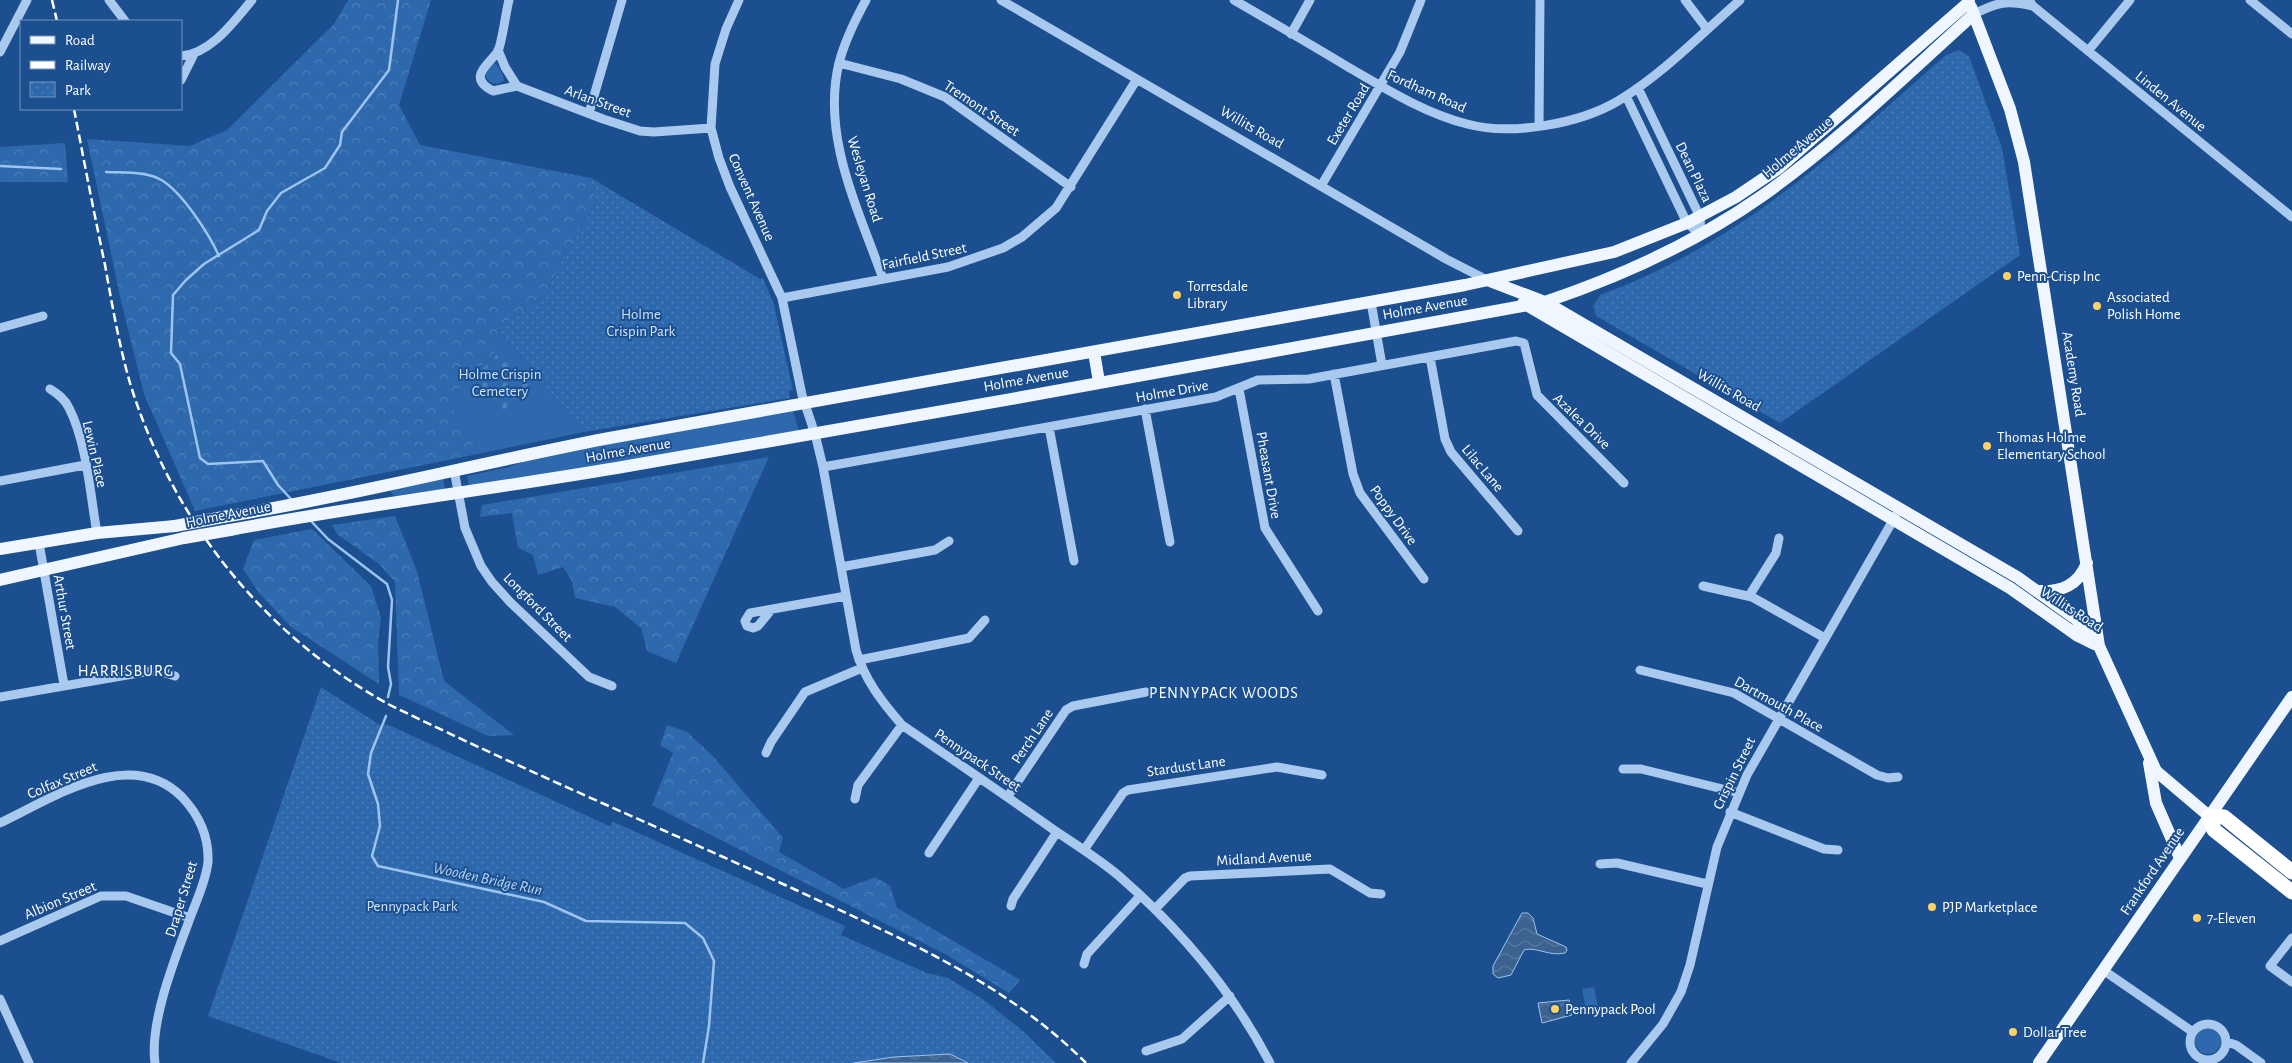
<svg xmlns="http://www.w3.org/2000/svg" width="2292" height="1063" viewBox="0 0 2292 1063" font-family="'Alegreya Sans',sans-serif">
  <defs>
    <pattern id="forest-crowns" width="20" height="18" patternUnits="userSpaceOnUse" patternTransform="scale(1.25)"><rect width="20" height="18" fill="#2e69ad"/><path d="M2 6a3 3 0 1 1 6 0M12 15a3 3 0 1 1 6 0" fill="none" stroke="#4d80b9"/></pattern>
    <pattern id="cemetery-stones" width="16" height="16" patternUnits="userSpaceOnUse" patternTransform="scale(1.25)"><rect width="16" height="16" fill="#2e69ad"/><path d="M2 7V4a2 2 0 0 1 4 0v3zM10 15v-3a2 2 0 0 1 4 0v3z" fill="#4d80b9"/></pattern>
    <pattern id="park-dots" width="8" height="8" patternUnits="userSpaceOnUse" patternTransform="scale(1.25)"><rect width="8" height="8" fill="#2e69ad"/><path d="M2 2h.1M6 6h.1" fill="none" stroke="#4d80b9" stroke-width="1.8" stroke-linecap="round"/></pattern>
    <pattern id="water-waves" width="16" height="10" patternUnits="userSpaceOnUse" patternTransform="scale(1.25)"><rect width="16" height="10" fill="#3c6290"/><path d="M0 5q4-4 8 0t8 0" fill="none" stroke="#597aa1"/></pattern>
  </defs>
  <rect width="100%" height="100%" fill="#1b4f8f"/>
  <!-- green -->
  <path fill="#2e69ad" d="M493,62C498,65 504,75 504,81L497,84L491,83L487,79L485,73Z
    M497,328L584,432L478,454L449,400L500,347Z
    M793,411L799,431L554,475L469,486L467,476L509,467L534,457Z
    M443,477L445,489L394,496L389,489Z
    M1594,987L1599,1012L1587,1014L1582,989Z
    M2195 1041a13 13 0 1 1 26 0a13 13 0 1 1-26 0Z"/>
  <!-- forest -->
  <path fill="url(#forest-crowns)" d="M348,0H431L399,105L420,145L591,178L596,203L563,256L545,296L497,328L500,347L449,400L478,454L195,511L144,394L121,301L87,139L190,146L227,130L334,24Z
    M65,143L68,182H0V147Z
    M769,457L676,663L647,651L641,628L615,607L575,598L572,581L563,567L538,575L533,555L518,548L512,513L480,517L482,505Z
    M395,516L417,571L444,681L514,735L488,736L399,695L395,582L379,564L337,534L332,525Z
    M312,529L371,586L381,617L378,642L379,684L291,627L259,593L243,569L254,540Z
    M667,725L687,732L712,755L783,838L779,852L844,889L875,877L890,886L897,908L1020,980L1009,993L945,954L652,805L673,753L660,745Z"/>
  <!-- cemetery -->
  <path fill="url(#cemetery-stones)" d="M500,352L531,383L501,413L470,382Z"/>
  <!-- park -->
  <path fill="url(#park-dots)" d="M1959,50L1969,56L2002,148L2020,255L1780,423L1596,316L1593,306L1600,295C1741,243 1836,152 1946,55Z
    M591,178L760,279L763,278L774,305L793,390L789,391L790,398L584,432L497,328L545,296L563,256L596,203Z
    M321,687L383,727L385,724L393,727L607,825L611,826L612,822L616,823L845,926L841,935L927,973L948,978L984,1000L1024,1032L1056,1063H341L208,1016Z"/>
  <!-- water -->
  <path fill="url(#water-waves)" stroke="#9cc4f0" d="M1522,913H1528L1533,918L1537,934L1566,947L1567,950L1565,953C1550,957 1535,946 1524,950L1511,975L1498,978L1493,974V966Z
    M1569,1000L1572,1015L1542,1023L1538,1003Z
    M950,1054L968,1063H854L894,1057Z"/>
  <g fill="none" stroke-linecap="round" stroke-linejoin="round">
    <!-- stream -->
    <path stroke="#9cc4f0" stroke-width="2.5" d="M0,166L61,169
      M106,172C124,173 148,171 163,181C184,195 209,234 219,256
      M291,499L278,485L263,461L208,464L200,458L180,364L171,353L173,295L186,280L204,264L259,230L267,211L281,193L325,168L340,145L342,132L389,70L398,0
      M310,520L328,539L387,584L392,600L388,667L391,684L388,697
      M386,716L371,753L368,774L378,804L380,826L372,856L378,866L544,902L586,921L685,923L703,938L714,961L709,1026L703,1063"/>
    <!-- minor -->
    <path stroke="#a9c9ee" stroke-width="9" d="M109,0L125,21
      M509,0C506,11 502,43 498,51C491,63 465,77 493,91L517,86
      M739,0L726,29L715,64L711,128L719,158L730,187L782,298L802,395L815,434L823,467L856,650C864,679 882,702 902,725C953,760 1004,794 1054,830C1076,845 1099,859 1119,876C1180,929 1233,992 1270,1063
      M866,0C855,20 845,40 839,63C821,137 859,210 883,279
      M1001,0L1446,259L1487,280
      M1234,0C1272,22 1310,44 1348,67C1386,89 1424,113 1467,124C1511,136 1579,124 1618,101C1663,74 1701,34 1740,0
      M1685,0L1707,29
      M2029,0L2033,6L2292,217
      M2250,0L2292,34
      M1974,14C1998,2 2006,0 2033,6
      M1291,34L1310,0
      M498,50L505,67L517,86L603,119L640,131L654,132L711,128
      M2088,51L2130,0
      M0,52L27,0
      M181,56C211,54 234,21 252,0
      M839,63L901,79L945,97L1071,187
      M181,80L193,56
      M1638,88L1700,217L1701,235
      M1626,96L1687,223L1701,235
      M589,113L622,0
      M1539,126L1540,0
      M1321,186L1400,52L1421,0
      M782,298L948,267L1003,248L1022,237L1056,208L1137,79
      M1371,302L1382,365
      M0,328L43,316
      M1430,357L1445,439L1451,452L1518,531
      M1334,374L1353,474L1360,493L1424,579
      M50,389C58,394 65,399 69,408C87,443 90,494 97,533
      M1239,389L1265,528L1318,611
      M1145,409L1170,542
      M1049,427L1074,561
      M823,467L1216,397L1258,380L1309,379L1516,341L1524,343L1537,395L1624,483
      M454,470L465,528L481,566L492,582L510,602L589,677L612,686
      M0,481L85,465
      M39,543L64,685
      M841,567L935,550L949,541
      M1703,586L1752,597L1825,638
      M1749,596L1776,553L1779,538
      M772,609L758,626L753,628L747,626L745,621L750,613L846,596
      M859,660L969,638L985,620
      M1640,670L1734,693L1877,775L1888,778L1898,777
      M0,697L156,670L175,676
      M766,753L771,742L805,692L862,668
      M1623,769H1641L1739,793
      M1008,796L1066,710L1073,706L1146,692
      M855,799L858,785L902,725
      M1730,812L1824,849L1838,850
      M0,823C53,798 130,745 182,797C199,815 209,837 208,862C206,880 198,897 192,913C177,953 149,1021 155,1063
      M1084,850L1123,793L1128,790L1277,767L1322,775
      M929,853L979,778
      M1600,864L1617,863L1707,884
      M1011,906L1013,899L1057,832
      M1155,909L1185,878L1190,876L1330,869L1370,893L1381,894
      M2292,938L2270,966L2292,982
      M0,941L101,896H126L190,918
      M1084,964L1087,954L1140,896
      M2103,970L2193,1032
      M0,999L29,1063
      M2190 1042a18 18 0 1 1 36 0a18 18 0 1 1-36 0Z
      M2227,1042L2236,1045L2261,1063
      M1146,1051L1182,1039L1230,996
      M1631,1063L1663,1024L1681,992L1690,965L1717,847L1747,775L1896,515"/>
    <!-- major -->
    <path stroke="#f0f6ff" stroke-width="12" d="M1971,7L2010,109L2024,162L2099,646L2156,771L2209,816
      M1487,280L1545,302L2017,577L2076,619L2098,645
      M1523,303L2010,588L2078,636L2094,644
      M1094,352L1099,382
      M223,517C351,496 476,464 604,439L1465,285L1614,252L1687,223L1736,197L1779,168L1969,2
      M230,530C362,505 495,489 628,466C934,414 1240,358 1545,302C1622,276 1695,243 1762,196C1837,143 1905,76 1974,14
      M0,549L97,533L175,526
      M0,580L184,538
      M2038,591C2061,592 2078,586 2087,563
      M2149,763L2156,803L2180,858
      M2039,1063L2292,697"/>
    <!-- highway -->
    <path stroke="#fff" stroke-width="15" d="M2292,872L2224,817L2209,816L2214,830L2292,892"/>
    <!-- rail -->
    <path stroke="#fff" stroke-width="2.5" stroke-dasharray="9 4" stroke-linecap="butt" d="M52,0L57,21
      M74,109C84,161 94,213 105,265C112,304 119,345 130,383C172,520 264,636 390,705C523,770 661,828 796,890C900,938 1004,981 1086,1063"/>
    <!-- major-bridge -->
    <path stroke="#f0f6ff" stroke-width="12" d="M175,526L223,517
      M184,538L230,530"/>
  </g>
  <!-- markers -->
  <g fill="#ffd166" stroke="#1b4f8f" stroke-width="2">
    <circle cx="2007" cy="276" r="5"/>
    <circle cx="1177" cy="295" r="5"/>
    <circle cx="2097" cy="306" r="5"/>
    <circle cx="1987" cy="446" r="5"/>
    <circle cx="1932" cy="907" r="5"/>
    <circle cx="2197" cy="918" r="5"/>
    <circle cx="1555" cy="1009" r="5"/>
    <circle cx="2013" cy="1032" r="5"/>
  </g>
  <g text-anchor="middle" stroke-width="4" stroke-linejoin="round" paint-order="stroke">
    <!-- street labels -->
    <g font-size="15" fill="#fff" stroke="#1b4f8f">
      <text transform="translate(1427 91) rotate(24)" y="5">Fordham Road</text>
      <text transform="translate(598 101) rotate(20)" y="5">Arlan Street</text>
      <text transform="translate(2171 101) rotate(39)" y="5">Linden Avenue</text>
      <text transform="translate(982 108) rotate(34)" y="5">Tremont Street</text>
      <text transform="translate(1348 114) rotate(-59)" y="5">Exeter Road</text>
      <text transform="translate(1252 127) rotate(30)" y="5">Willits Road</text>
      <text transform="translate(1797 147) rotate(-40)" y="5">Holme Avenue</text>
      <text transform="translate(1694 172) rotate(64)" y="5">Dean Plaza</text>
      <text transform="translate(865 179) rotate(73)" y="5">Wesleyan Road</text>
      <text transform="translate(752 197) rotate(66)" y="5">Convent Avenue</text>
      <text transform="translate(924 256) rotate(-12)" y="5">Fairfield Street</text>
      <text transform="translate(1425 307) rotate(-10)" y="5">Holme Avenue</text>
      <text transform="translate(2074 374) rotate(81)" y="5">Academy Road</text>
      <text transform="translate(1026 379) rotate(-10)" y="5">Holme Avenue</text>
      <text transform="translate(1729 390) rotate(30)" y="5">Willits Road</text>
      <text transform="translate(1172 391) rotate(-10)" y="5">Holme Drive</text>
      <text transform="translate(1582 421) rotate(44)" y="5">Azalea Drive</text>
      <text transform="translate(628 450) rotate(-10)" y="5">Holme Avenue</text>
      <text transform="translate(95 454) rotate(77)" y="5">Lewin Place</text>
      <text transform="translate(1483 468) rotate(50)" y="5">Lilac Lane</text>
      <text transform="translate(1269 475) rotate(80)" y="5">Pheasant Drive</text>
      <text transform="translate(228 514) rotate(-11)" y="5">Holme Avenue</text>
      <text transform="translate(1394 515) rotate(54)" y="5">Poppy Drive</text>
      <text transform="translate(538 607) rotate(45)" y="5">Longford Street</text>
      <text transform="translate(2072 609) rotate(33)" y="5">Willits Road</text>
      <text transform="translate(65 612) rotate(80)" y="5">Arthur Street</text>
      <text transform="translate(1779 704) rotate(29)" y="5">Dartmouth Place</text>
      <text transform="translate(1032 736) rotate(-56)" y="5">Perch Lane</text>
      <text transform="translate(978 760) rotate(34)" y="5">Pennypack Street</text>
      <text transform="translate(1186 766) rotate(-8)" y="5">Stardust Lane</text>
      <text transform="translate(1734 773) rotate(-64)" y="5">Crispin Street</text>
      <text transform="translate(62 780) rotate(-23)" y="5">Colfax Street</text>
      <text transform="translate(1264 858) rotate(-3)" y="5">Midland Avenue</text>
      <text transform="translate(2152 871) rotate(-56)" y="5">Frankford Avenue</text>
      <text transform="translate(181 899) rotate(-73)" y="5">Draper Street</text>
      <text transform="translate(60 900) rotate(-23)" y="5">Albion Street</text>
    </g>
    <!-- poi labels -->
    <g font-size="15" fill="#fff" stroke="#1b4f8f" text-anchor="start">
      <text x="2017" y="281">Penn-Crisp Inc</text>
      <text x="1187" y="291">Torresdale<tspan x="1187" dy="17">Library</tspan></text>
      <text x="2107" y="302">Associated<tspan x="2107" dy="17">Polish Home</tspan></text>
      <text x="1997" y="442">Thomas Holme<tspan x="1997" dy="17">Elementary School</tspan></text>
      <text x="1942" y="912">PJP Marketplace</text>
      <text x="2207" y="923">7-Eleven</text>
      <text x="1565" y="1014">Pennypack Pool</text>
      <text x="2023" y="1037">Dollar Tree</text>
    </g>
    <!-- park labels -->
    <g font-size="15" fill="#cfe3fa" stroke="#1b4f8f">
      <text x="641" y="319">Holme<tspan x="641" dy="17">Crispin Park</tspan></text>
      <text x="500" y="379">Holme Crispin<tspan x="500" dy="17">Cemetery</tspan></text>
      <text x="412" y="911">Pennypack Park</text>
    </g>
    <!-- neighbourhood labels -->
    <g font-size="16" letter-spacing="1" fill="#fff" stroke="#1b4f8f">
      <text x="126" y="676">HARRISBURG</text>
      <text x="1224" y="698">PENNYPACK WOODS</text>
    </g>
    <!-- water labels -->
    <g font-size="16" font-style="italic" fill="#b5d3f5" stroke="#1b4f8f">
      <text transform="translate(488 878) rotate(12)" y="6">Wooden Bridge Run</text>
    </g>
  </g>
  <!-- legend -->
  <rect x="20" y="20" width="162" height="90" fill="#1b4f8f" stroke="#7695bc"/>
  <rect x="30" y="36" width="25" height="8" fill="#f0f6ff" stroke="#7695bc"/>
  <text x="65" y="45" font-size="15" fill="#ffffff">Road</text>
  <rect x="30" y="61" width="25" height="8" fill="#ffffff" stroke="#7695bc"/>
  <text x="65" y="70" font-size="15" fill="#ffffff">Railway</text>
  <rect x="30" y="82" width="25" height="15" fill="url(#park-dots)" stroke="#7695bc"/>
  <text x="65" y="95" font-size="15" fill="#ffffff">Park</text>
</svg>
